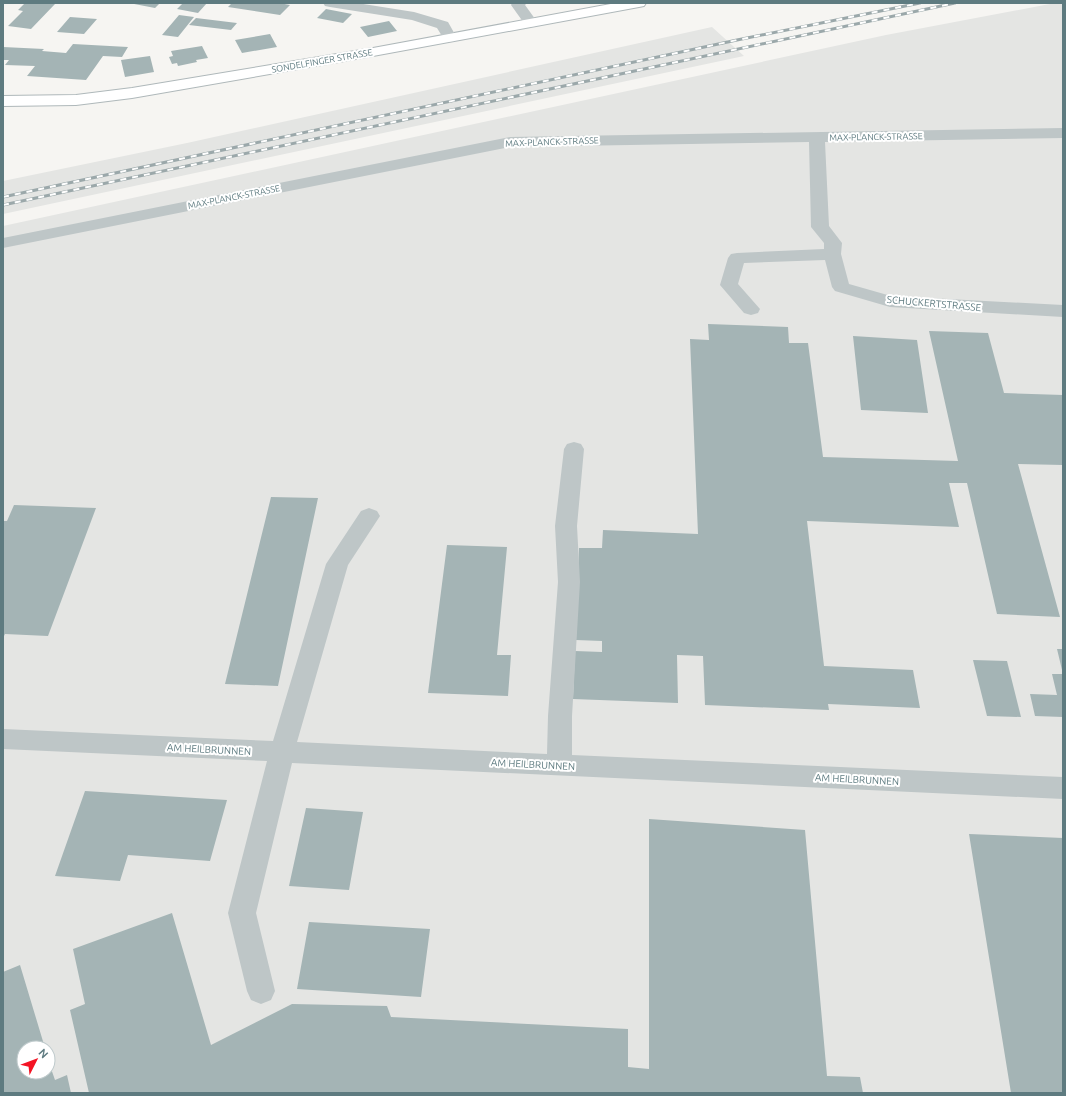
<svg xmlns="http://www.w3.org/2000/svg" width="1066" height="1096" viewBox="0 0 1066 1096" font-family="Ubuntu,sans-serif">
  <rect width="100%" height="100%" fill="#f6f5f2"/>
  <!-- built -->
  <path fill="#e4e5e3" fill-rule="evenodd" d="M1055,3H1063V1093H3V226L886,35ZM24,1048H48V1072H24Z
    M712,27L744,56L3,214V181L187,143Z"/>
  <!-- building -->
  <path fill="#a4b4b5" d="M25,3H42L55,4L31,29L8,26L23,11L18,10Z
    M129,3H160L155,8Z
    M183,3H207L198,13L177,9Z
    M232,3H279L290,5L280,15L228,7Z
    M326,9L352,14L343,23L317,18Z
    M179,15L194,17L178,37L162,35Z
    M70,17L97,19L84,34L57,32Z
    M196,18L237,23L231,30L189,25Z
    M389,21L397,31L368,37L360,27Z
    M270,34L277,47L242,53L235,40Z
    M73,44L128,47L122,57L103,56L86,80L27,76L35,66L5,65L9,60H3V47L44,49L42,51L66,53Z
    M202,46L208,58L196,60L197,62L178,66L177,63L172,64L169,57L173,56L171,51Z
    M150,56L154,72L125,77L121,60Z
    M708,324L788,327L789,343H808L823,457L958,461L929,331L988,333L1004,393L1063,395V465L1018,464L1060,617L997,614L967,483H949L959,527L807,521L824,666L913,670L920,708L828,704L829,710L705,705L703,656L677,655L678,703L573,699L575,651L602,652V641L576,640L579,548H602L603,530L698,534L690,339L709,340Z
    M853,336L917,340L928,413L861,410Z
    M271,497L318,498L278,686L225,684Z
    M14,505L96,508L48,636L5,634L3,638V521H7Z
    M447,545L507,547L497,655H511L508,696L428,693Z
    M1057,649H1063V670H1062Z
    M973,660L1007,661L1021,717L987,716Z
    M1052,674H1063V717L1035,716L1030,694L1057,695Z
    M85,791L227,800L210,861L128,855L120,881L55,876Z
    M306,808L363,812L349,890L289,886Z
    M649,819L805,830L827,1076L860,1077L863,1093H89L70,1010L85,1004L73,949L172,913L211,1045L292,1004L387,1006L391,1017L628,1029V1067L649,1069Z
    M969,834L1063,838V1093H1011Z
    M309,922L430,929L421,997L297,989Z
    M20,965L45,1048H24V1072H48V1060L55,1080L67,1075L71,1093H3V972Z"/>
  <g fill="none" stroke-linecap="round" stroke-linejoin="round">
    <defs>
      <path id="major" d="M616,3H646L644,6L639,7L373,56L132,98L76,105L3,106V96L76,95L132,88L373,48Z"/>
    </defs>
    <!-- major casing -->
    <use href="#major" stroke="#afb8ba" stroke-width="2"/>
    <!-- minor -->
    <path fill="#bec6c7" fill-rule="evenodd" d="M323,3H357L414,12L448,22L457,38L455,41L450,42L445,41L437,28L412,20L330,7L325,6Z
      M512,3H527L525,5L538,23L536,26L531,27L526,26L511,5Z
      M1063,128V138L825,142L829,226L842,243L841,254L849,284L891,296L1063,305V317L890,307L835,291L832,287L825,260L744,263L738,284L760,309L758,313L751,315L744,313L720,285L728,258L731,254L737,253L824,249V243L811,227L809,142L510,147L3,248V238L510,137Z
      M574,442L581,444L584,449L577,526L580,582L572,716V755L1063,777V799L292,763L256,913L275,991L271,1000L261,1004L251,1000L247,991L228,913L267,761L3,749V729L273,741L326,564L361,511L369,508L377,511L380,516L348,565L297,742L547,754L548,716L558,582L555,526L564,449L567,444Z"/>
    <!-- major -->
    <use href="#major" fill="#fff" fill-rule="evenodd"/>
    <defs>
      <path id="rail" d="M3,197L737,40L920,3
        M3,205L955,3"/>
    </defs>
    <!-- rail casing -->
    <use href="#rail" stroke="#9ba8aa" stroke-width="3"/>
    <!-- rail -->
    <use href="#rail" stroke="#fff" stroke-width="2" stroke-dasharray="6" stroke-linecap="butt"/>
  </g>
  <g text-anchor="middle" stroke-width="4" stroke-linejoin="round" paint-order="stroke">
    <!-- far-street labels -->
    <g font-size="9" fill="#5e7b80" stroke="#fff">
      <text transform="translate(322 61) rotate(-10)" y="3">SONDELFINGER STRASSE</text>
      <text transform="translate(876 137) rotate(-1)" y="3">MAX-PLANCK-STRASSE</text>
      <text transform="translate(552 142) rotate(-2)" y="3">MAX-PLANCK-STRASSE</text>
      <text transform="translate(234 197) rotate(-11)" y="3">MAX-PLANCK-STRASSE</text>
    </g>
    <!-- street labels -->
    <g font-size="10" fill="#5e7b80" stroke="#fff">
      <text transform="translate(934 303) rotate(5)" y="4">SCHUCKERTSTRASSE</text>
      <text transform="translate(209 749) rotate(3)" y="4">AM HEILBRUNNEN</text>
      <text transform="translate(533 764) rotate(3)" y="4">AM HEILBRUNNEN</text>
      <text transform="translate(857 779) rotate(3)" y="4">AM HEILBRUNNEN</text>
    </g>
  </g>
  <!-- border -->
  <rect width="1066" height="1096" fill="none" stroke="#5e7b80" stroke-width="8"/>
  <!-- north arrow -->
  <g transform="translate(36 1060) rotate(48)"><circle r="19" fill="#ffffff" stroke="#bfcacc"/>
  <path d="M0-3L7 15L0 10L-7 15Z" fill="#f41424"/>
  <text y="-6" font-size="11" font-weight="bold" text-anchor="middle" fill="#5e7b80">N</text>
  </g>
</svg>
